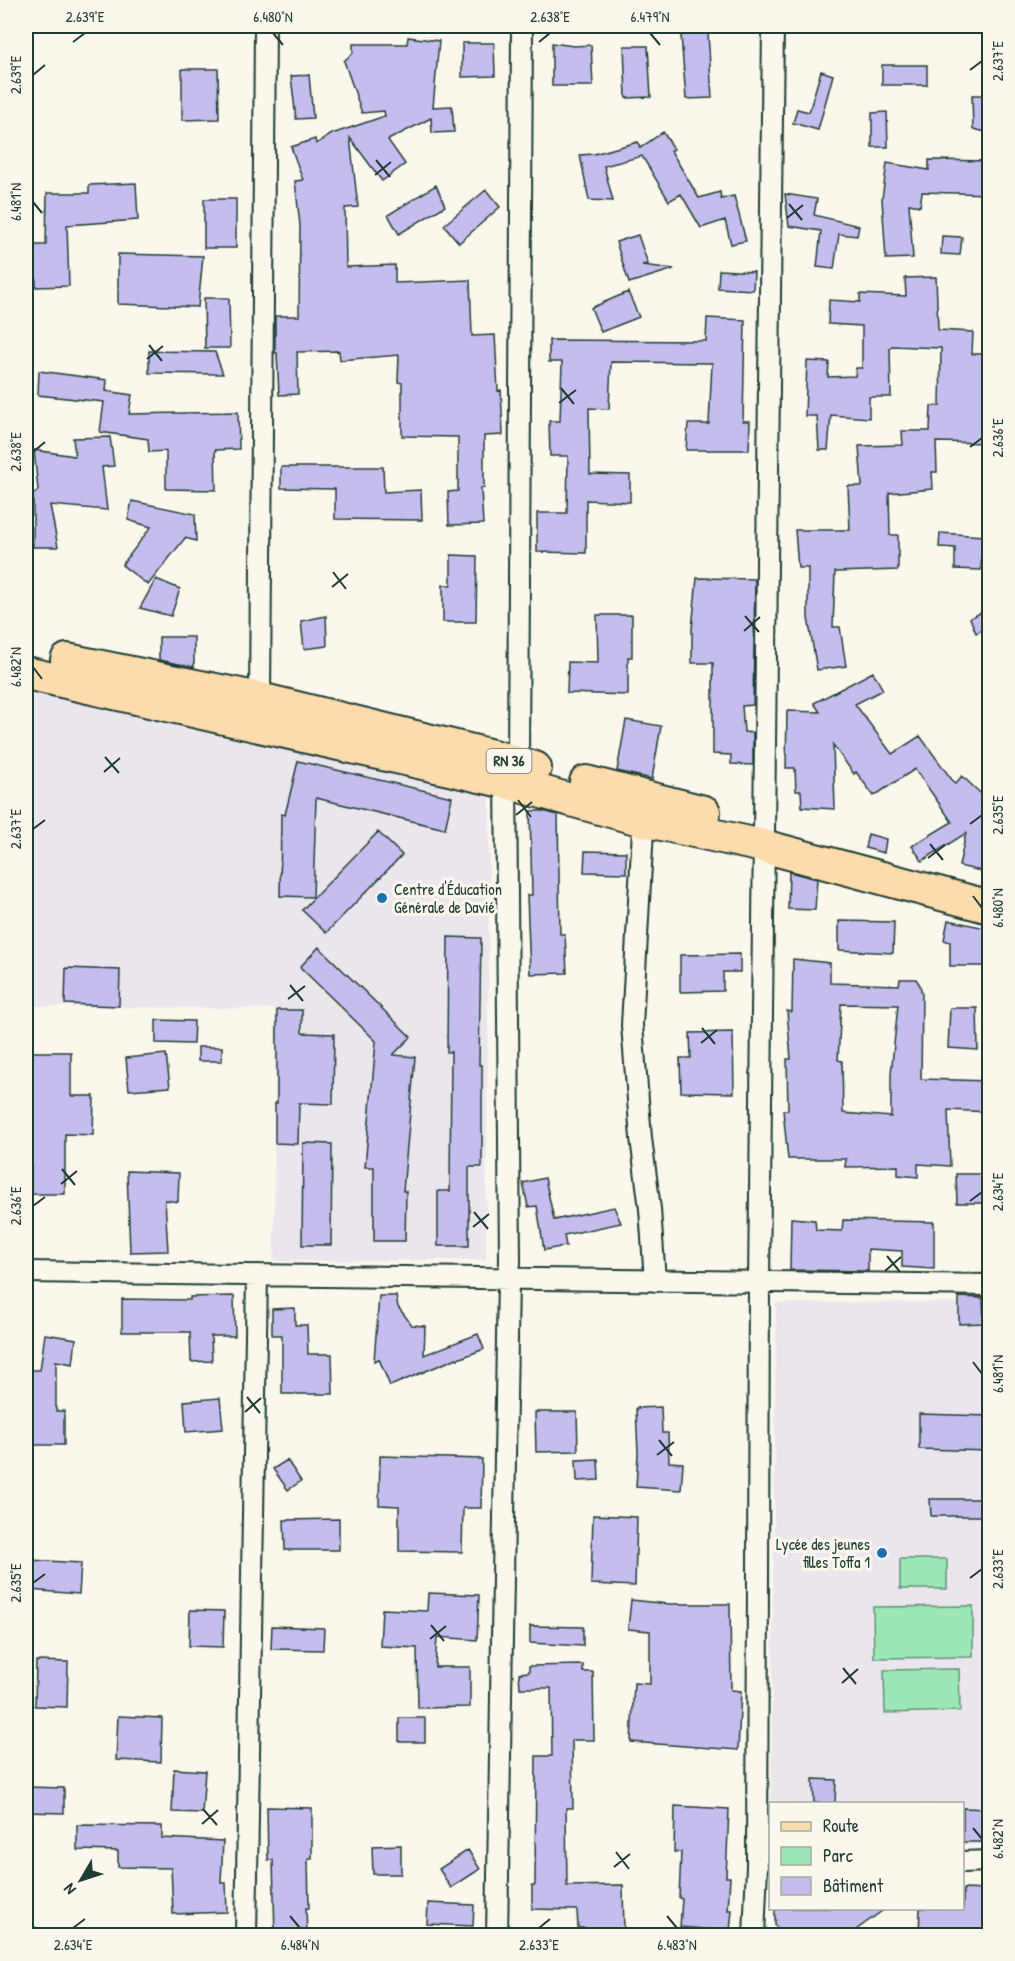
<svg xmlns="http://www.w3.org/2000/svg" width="1015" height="1961" viewBox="0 0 1015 1961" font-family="'Patrick Hand',sans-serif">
  <rect width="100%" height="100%" fill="#fbf7ec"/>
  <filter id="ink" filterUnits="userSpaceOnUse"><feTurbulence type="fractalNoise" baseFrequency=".0167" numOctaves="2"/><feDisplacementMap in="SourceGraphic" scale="12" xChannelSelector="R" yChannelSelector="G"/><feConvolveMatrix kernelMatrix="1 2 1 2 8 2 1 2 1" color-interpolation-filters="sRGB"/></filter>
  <g filter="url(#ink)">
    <!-- built -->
    <path fill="#ebe6ed" d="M26,684L140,715L275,737L490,787L486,1260L274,1261L275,1009L27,1006Z
      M989,1302V1845H963L962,1804H771L776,1303Z"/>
    <!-- green -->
    <path fill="#9de7b6" stroke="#5e9275" stroke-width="1.5" d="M900,1559H947V1589H900Z
      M973,1606V1657L874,1658L873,1607Z
      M959,1669L960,1711L885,1713L884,1670Z"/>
    <!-- building -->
    <path fill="#c6bdef" stroke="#1f3d34" stroke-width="1.5" fill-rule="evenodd" d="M708,33L712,98L686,99L681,35Z
      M408,37L439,41L433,107L452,106L454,132L432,133L431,118L388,140L405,164L382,181L350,138L358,207L345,208L346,267L395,265V283L470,280L472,336L495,335L498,391L501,390L503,435L484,436V488H481L483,524L449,525L448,492L458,491V437L402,436V383L398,382L399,355L340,360L339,351L297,352L298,394L279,395L277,353H275V316H299L300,225L295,181L303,180L291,147L315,139L316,144L332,134L385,116L384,111L362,113L344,61L353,53V44H407Z
      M462,43H494L495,76L462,77Z
      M552,43L574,46L591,45L593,86H552Z
      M624,46H648L651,97L626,98Z
      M882,65H927V85H882Z
      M182,69H218L219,119L182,120Z
      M821,71L833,75L818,130L793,123L797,109L809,112Z
      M309,75L313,118L296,119L291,76Z
      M972,95H990V133L973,129Z
      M887,112L888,147H872V113Z
      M663,132L674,149L671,151L699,198L720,192L721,199L734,196L746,241L731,244L725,220L701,228L681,194L669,201L642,156L604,166L613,201L589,200L580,155L594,154L638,142L640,148Z
      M929,160L990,161V194L922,192L920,206L909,204L913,258L886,259L882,199L887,163L929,170Z
      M136,183L138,220L67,225L69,286L36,287L35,245H46L47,193H89V185Z
      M436,185L445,206L399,234L388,215Z
      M486,190L500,207L459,243L444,225Z
      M785,194L817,199L814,215L859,226L857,236L839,234L834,269L817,267L821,231L789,226Z
      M204,199H236V248H204Z
      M638,235L648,264L642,265L674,269L629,283L616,242Z
      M942,236L962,237L960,255L941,254Z
      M118,254L203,256L198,307L118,304Z
      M719,270L754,272L753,290L718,288Z
      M936,277L938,330L973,332L972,354H990V443L936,442L937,472H932L933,489L889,493L890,535H898V570L835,572L833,627H840L846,666L817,670L808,618V568H798L795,530H850L848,486H862L859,446L903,445L902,431H930L931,406H940L941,348L892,346L890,348L891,397H869V418L831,415L828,450H819L817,416H805L807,361L829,362L828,377L855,376L856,368H862V326L828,324L829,300L860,302V294L906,296L905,278Z
      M628,292L639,317L601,332L591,308Z
      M204,298H229L230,348H205Z
      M707,318L745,320L743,421H750L749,450H686L688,424H709L712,363L611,362L609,409L589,408L590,474L630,475V502L586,500V553L537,552V513H567L568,456H550L549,421H560L562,362H549V340L706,341Z
      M149,351L215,352L223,374L149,373Z
      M39,371L107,380L106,391L132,395L129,414L238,412L239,449L215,450L216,490L166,489V451L149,452L148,439L100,432L104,402L38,395Z
      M110,437L114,466L102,467L107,510L50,505L58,547H33V495L38,490L34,450L75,456L73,438Z
      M281,467H383L384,492L421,490L422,520L335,519V489L281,488Z
      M132,501L195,514L196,541L185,538L148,585L122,565L151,527L128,520Z
      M940,533L983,536L981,570L955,569V548L939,547Z
      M451,555L477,556L476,622H443V585H451Z
      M697,578L755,579L753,705L742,706L744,732L753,733V765L731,764V755L713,754V663H692V629Z
      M156,579L180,589L171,616L140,608Z
      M990,608V627L976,633L970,618Z
      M597,615H632V657H628V695L567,693L568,662L598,663Z
      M326,616L327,646L304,649L301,621Z
      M159,637H194V667L159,660Z
      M873,672L883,690L855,704L892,754L920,736L955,784L962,776L990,802V873L959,866L966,833L922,861L912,846L952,822L915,769L874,796L856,772L854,774L833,745L835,809L802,807L801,791H796L795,768H786L787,711L820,712L814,703Z
      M626,720L661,726L652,779L617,771Z
      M298,761L452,797L445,829L316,798L313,897L280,896L281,814L285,815Z
      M530,811H543L558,815L560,934H565L567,973L530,974L527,895H532Z
      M378,832L402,855L326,933L302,910Z
      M868,834L886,839L884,853L865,848Z
      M585,851L626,852V873L584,872Z
      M789,872L817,879L815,910L788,909Z
      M948,920L990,929V966H950V942L944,940Z
      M839,921L894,922L893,953L839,950Z
      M448,937L481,938L479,1065H482V1167H469V1246H438V1191H450L451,1052H447Z
      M319,947L411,1037L393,1055L415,1057L403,1191H406L405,1241H374V1167H365L376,1041L300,967Z
      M740,954V972H723V991L680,992V955Z
      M793,959L830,963V983L899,985L900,979H916L920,985L922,994L921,1079L990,1081V1112L948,1110L950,1166L918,1164V1177L898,1175V1166L845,1167L846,1159H788L783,1110H788L787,1059H791L787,1011L792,1012ZM841,1004L898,1005L891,1074V1117L843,1113L842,1061L838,1060Z
      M66,968L120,970L119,1006L65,1004Z
      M950,1008H977L978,1050L948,1048Z
      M277,1010H302V1033L334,1034L333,1104L299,1103L298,1144L275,1143V1103H277Z
      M156,1020L194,1021L193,1044L156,1043Z
      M733,1032L734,1093L681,1092L680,1058H691L690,1033Z
      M198,1047H222V1061H198Z
      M28,1052H71V1096H94L93,1135L65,1134V1194H31V1133H26V1094H28Z
      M166,1054L170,1087L129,1090L126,1058Z
      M303,1143L332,1144L331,1245H302Z
      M127,1171L179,1173L178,1202L165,1200L168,1251L130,1252Z
      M956,1174H990V1203H957Z
      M545,1178L554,1220L614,1207L621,1223L564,1235L566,1246L544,1250L537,1206L528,1207L523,1183Z
      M791,1218L815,1220L816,1230L842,1231L843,1220L934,1222V1269L902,1267V1251L868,1249V1271L790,1270Z
      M234,1296L235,1336H211L212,1361L191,1362L190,1332H122V1299L190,1300V1297Z
      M379,1296H396L398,1307L412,1325L425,1326L424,1355L478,1334L484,1349L458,1359L457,1358L390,1386L379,1359L374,1361Z
      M959,1297L983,1298L984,1323L959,1324Z
      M295,1308V1325H307L308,1354H332L333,1394H282V1335H272V1309Z
      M45,1334L76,1339L73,1364L56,1361V1411H64V1445H26V1370H40Z
      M220,1398L223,1429L186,1432L184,1401Z
      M661,1407L662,1433H668L669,1462L683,1463L681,1490L636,1487L638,1453L636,1408Z
      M535,1412H577L578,1451L536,1452Z
      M919,1414L990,1416V1451L919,1449Z
      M380,1456L482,1459L481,1508H463L462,1552L399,1551V1506L379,1505Z
      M598,1459L599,1480L577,1481L576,1460Z
      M287,1460L301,1481L288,1490L273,1469Z
      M930,1499H982V1516H931Z
      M593,1515L637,1517L635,1586L591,1584Z
      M339,1519V1550H285L284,1520Z
      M30,1560L81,1563L79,1594L29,1590Z
      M428,1593L479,1595L477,1640L437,1637L435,1667H470V1707L418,1708L417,1648L380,1646L382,1609L427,1611Z
      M631,1600L668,1604H730L731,1690L741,1691L738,1750L631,1742L634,1683L650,1684V1631L628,1629Z
      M190,1610L224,1611L223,1647L189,1646Z
      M272,1626L324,1628L323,1650L271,1649Z
      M530,1626L583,1627V1646L530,1643Z
      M36,1661L68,1662L67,1707L35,1706Z
      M583,1665V1672H593L594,1740H572L573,1808H566L567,1886L623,1885L624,1935H587V1928H578L577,1910L532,1909V1885H535L536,1756H552L551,1688H520L519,1673L529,1672V1666Z
      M118,1716L162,1718L161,1762L116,1760Z
      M399,1718H425V1742H399Z
      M174,1769L205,1771L202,1813L172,1812Z
      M813,1779L836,1780L835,1803H814Z
      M26,1787L64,1788V1813L26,1812Z
      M675,1806L729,1809L726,1877H730L728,1910H732L730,1931L680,1927L682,1899L679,1898L681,1852H674Z
      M267,1807L312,1808V1859H308L309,1908H306L307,1935H275L273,1860H268Z
      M963,1808L990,1809V1842H963Z
      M77,1825L162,1826V1838L223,1841L221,1883H226L227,1912L173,1914L171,1868L118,1867V1851L77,1850Z
      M401,1845V1874H373L372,1846Z
      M468,1850L480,1869L451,1888L439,1869Z
      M963,1889L990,1890V1935H919L920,1908H963Z
      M428,1903L474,1905L473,1926L427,1924Z
      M775,1908H886L849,1935H783L775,1925Z"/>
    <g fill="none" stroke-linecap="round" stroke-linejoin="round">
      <defs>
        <path id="street" d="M260,699L265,26
          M518,764L522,26
          M644,812L632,1025L641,1138L650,1209L655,1281
          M26,1272L990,1285
          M962,1862L990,1861
          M26,1935L28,1936
          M246,1936L257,1275
          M497,1936L508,1279L510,1263L506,771
          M754,1936L757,1866L759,1282L773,26"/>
        <path id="primary" d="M67,660L260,699L505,759L535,768
          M26,673L506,782L643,820L763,846L990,907
          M586,782L704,812"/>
      </defs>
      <!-- street casing -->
      <use href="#street" stroke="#1f3d34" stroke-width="24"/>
      <!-- primary casing -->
      <use href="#primary" stroke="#1f3d34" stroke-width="36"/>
      <!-- street -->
      <use href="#street" stroke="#fbf7ec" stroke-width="20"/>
      <!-- primary -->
      <use href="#primary" stroke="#fcdcac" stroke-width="32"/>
    </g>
  </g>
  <!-- ticks -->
  <path fill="none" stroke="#1f3d34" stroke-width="2" d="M273,33L283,45M650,33L660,45M73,42L85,33M539,42L550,33M970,70L982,61M33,75L45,65M376,160L390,177M375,175L391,162M33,202L42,213M789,204L802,220M787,218L803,205M149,345L162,361M147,359L163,346M561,388L574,404M559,403L576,390M970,447L982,438M33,452L45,442M333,572L346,589M332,587L348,574M745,616L759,632M744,631L760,617M33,667L42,679M105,757L119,773M104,772L120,758M518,800L531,817M516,815L532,802M970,824L982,815M33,829L45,820M930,844L943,860M928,858L945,845M973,896L982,908M290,985L303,1001M288,999L305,986M702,1028L715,1044M701,1043L717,1030M62,1169L75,1185M61,1184L77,1171M970,1201L982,1192M33,1206L45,1197M474,1212L488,1229M473,1227L489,1214M887,1256L900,1272M885,1271L901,1257M973,1362L982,1374M247,1397L260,1413M245,1412L261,1398M659,1440L672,1456M657,1455L674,1442M970,1578L982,1569M33,1583L45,1574M431,1625L444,1641M430,1639L446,1626M843,1668L856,1684M842,1683L858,1669M203,1809L217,1825M202,1824L218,1810M973,1828L982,1839M616,1852L629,1869M614,1867L630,1854M290,1916L300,1928M667,1916L677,1928M73,1928L85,1919M539,1928L550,1919"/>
  <!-- markers -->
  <g fill="#1f6fb2" stroke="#fbf7ec" stroke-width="2">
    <circle cx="382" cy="898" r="6"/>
    <circle cx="882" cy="1553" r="6"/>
  </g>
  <g text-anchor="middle" stroke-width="6" stroke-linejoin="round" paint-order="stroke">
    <!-- shield labels -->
    <rect fill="#fbf7ec" stroke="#61756b" stroke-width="1.5" x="486.5" y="749" width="45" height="24" rx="4.5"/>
    <g font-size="15" font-weight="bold" fill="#1f3d34">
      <text x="509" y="766">RN 36</text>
    </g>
    <!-- poi labels -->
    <g font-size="16" fill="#1f3d34" stroke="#fbf7ec" text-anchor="start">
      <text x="394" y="895">Centre d'Éducation<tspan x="394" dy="18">Générale de Davié</tspan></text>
      <text x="870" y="1550" text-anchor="end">Lycée des jeunes<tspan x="870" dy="18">filles Toffa 1</tspan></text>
    </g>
  </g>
  <!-- margin -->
  <rect width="1015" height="1961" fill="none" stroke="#fbf7ec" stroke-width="66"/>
  <!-- legend -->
  <rect x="769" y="1802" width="195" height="108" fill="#fbf7ec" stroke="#a3ada2" stroke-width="1.5"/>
  <rect x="781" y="1822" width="30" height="9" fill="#fcdcac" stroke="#a3ada2" stroke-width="1.5"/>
  <text x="823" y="1832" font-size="18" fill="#1f3d34">Route</text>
  <rect x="781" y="1847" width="30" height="18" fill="#9de7b6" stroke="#a3ada2" stroke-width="1.5"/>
  <text x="823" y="1862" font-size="18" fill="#1f3d34">Parc</text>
  <rect x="781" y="1877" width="30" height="18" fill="#c6bdef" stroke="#a3ada2" stroke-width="1.5"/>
  <text x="823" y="1892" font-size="18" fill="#1f3d34">Bâtiment</text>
  <!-- north arrow -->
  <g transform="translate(81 1880) rotate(231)" stroke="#fbf7ec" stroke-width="4.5" paint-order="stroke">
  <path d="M0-4.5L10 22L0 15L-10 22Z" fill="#1f3d34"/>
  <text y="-9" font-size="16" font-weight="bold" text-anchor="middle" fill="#1f3d34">N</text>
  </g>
  <rect x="33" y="33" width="949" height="1895" fill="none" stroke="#1f3d34" stroke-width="2"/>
  <g font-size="15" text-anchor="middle" fill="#1f3d34">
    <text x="85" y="22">2.639°E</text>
    <text x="273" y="22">6.480°N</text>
    <text x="550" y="22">2.638°E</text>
    <text x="650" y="22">6.479°N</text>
    <text transform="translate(998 61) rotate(-90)" y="5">2.637°E</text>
    <text transform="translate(16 75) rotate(-90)" y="5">2.639°E</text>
    <text transform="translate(16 202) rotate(-90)" y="5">6.481°N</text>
    <text transform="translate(998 438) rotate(-90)" y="5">2.636°E</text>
    <text transform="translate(16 452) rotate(-90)" y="5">2.638°E</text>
    <text transform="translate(16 667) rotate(-90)" y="5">6.482°N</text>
    <text transform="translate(998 815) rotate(-90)" y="5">2.635°E</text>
    <text transform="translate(16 829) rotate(-90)" y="5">2.637°E</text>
    <text transform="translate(998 908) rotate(-90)" y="5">6.480°N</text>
    <text transform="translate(998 1192) rotate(-90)" y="5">2.634°E</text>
    <text transform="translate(16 1206) rotate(-90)" y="5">2.636°E</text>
    <text transform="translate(998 1374) rotate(-90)" y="5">6.481°N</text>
    <text transform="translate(998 1569) rotate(-90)" y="5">2.633°E</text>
    <text transform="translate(16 1583) rotate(-90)" y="5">2.635°E</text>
    <text transform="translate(998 1839) rotate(-90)" y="5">6.482°N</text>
    <text x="73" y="1950">2.634°E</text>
    <text x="300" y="1950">6.484°N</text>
    <text x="539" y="1950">2.633°E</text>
    <text x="677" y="1950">6.483°N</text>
  </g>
</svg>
